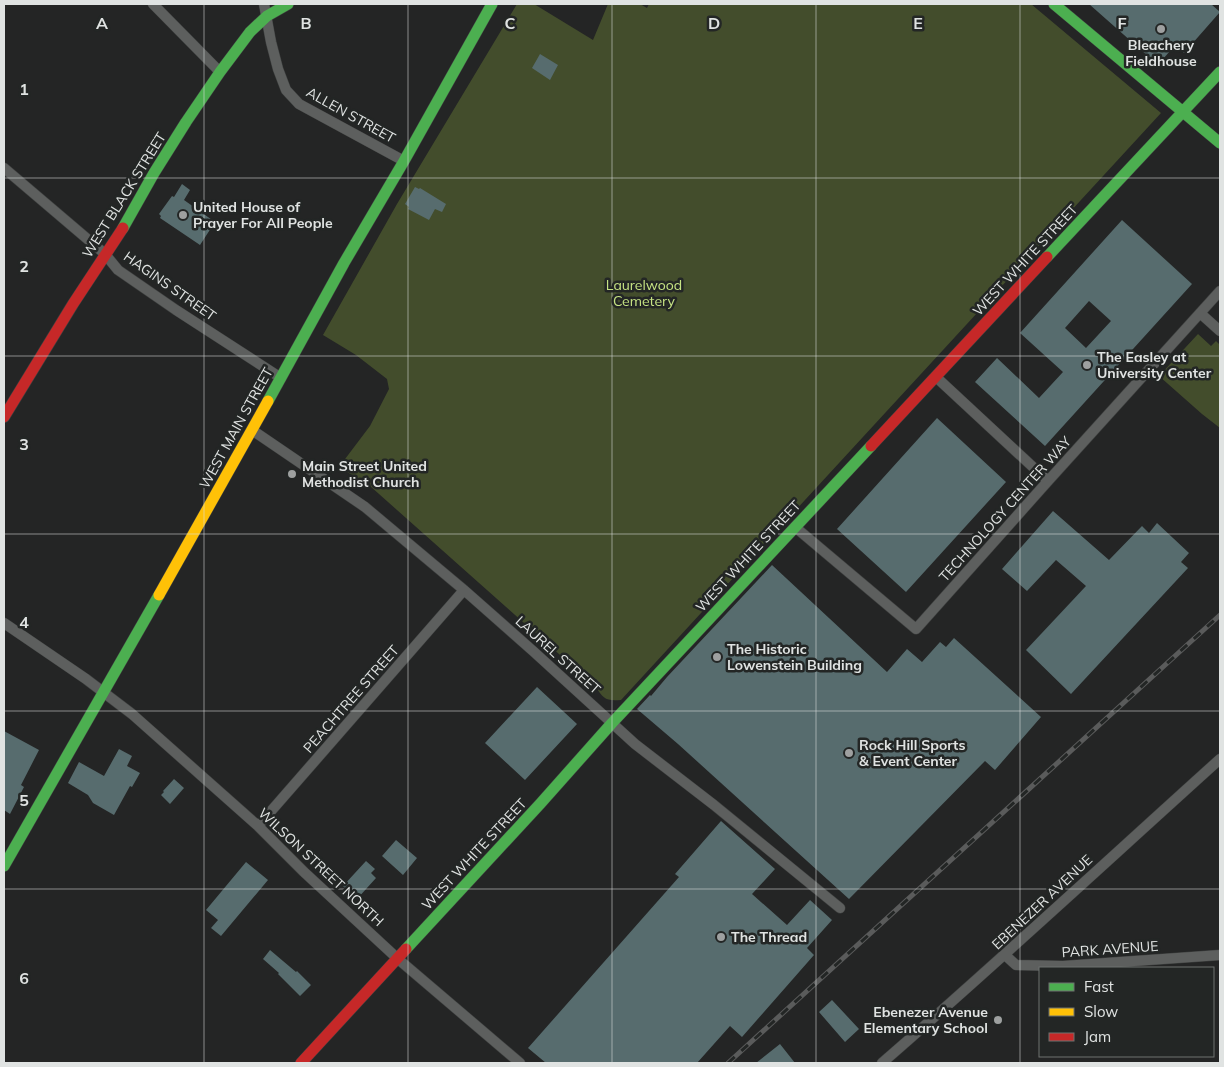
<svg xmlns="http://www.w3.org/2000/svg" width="1224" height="1067" viewBox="0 0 1224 1067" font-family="Mulish,sans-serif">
  <rect width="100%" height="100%" fill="#242525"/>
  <!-- green -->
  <path fill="#434d2c" d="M517,4H534L593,40L608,4H640L647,8L649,4H1031L1161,113L621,700C605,701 604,699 595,686L370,486L339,467L370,426L389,389L387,379L356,355L323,335L397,204Z
    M1198,334L1211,346L1216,341L1220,345V428L1202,414L1159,376Z"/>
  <!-- building -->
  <path fill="#576c6e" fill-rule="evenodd" d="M1089,4H1211L1220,12L1184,53L1175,45L1158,65Z
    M540,54L558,65L550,80L532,68Z
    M182,184L190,190L184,200L215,222L200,245L160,218L161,216L159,214L172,196L174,197Z
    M415,187L419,189L420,188L446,204L442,212L435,209L429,220L408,209L409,207L405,204Z
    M1122,220L1192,284L1045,446L975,382L997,358L1039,398L1063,372L1020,333ZM1089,301L1111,321L1086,348L1065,328Z
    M937,418L1006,482L906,592L837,529Z
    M1053,511L1109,560L1142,526L1149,533L1157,523L1189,553L1181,562L1188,568L1071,694L1026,650L1086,586L1056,560L1027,591L1002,569Z
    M772,565L887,672L907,649L922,662L940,642L946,647L954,638L1041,717L995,770L985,761L849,899L678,744L637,709L650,695L651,696L667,677Z
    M537,687L577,724L525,780L485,743Z
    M4,731L39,750L21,785L24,787L10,814L4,810Z
    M119,749L132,756L127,766L140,773L132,787L130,786L114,815L93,803L88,795L68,783L79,762L104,776Z
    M174,779L184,788L170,804L161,795L164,792L163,791Z
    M721,821L775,869L752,894L787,925L810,900L832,920L807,948L814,955L742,1037L730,1026L697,1063H546L528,1048L679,877L675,874Z
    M396,840L417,858L403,875L382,856Z
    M366,861L375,869L371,873L376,878L357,899L343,886Z
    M246,862L268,880L221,936L211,928L218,920L206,910Z
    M270,950L296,972L297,971L311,985L300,996L278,974L279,973L263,959Z
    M832,1000L859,1029L845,1042L819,1012Z
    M780,1044L795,1063H756Z"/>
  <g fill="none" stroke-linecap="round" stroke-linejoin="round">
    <defs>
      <path id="street" d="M153,4L220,72
        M264,4L271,42L278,69L286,90L299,104L404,161
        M4,168L105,254L118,270L176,310L281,378
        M1200,313L1220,331
        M936,377L1048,481
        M252,430L365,507L464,590L533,651L635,744L714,805L840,908
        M795,527L916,629L1048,481L1220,291
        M4,623L86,679L132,714L258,826L304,872L398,959L520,1063
        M258,826L464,590
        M1005,955L1016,965L1063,966L1220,955
        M882,1063C996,964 1107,861 1220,759"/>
      <path id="fast" d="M1054,4L1220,143
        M123,228L154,173L186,122L220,72L250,32L267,16L288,4
        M1047,257L1220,72
        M268,401L344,263L404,161L492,4
        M4,866L159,595
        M406,949L540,804L612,723L871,446"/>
      <path id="slow" d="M159,595L268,401"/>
      <path id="jam" d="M4,417L73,304L123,228
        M871,446L1047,257
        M301,1063L406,949"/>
    </defs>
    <!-- street casing -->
    <use href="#street" stroke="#3f4140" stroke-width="11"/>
    <!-- fast casing -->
    <use href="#fast" stroke="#3f4140" stroke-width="12"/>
    <!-- slow casing -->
    <use href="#slow" stroke="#3f4140" stroke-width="12"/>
    <!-- jam casing -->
    <use href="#jam" stroke="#3f4140" stroke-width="12"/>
    <!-- street -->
    <use href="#street" stroke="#5d5f5e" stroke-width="10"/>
    <!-- fast -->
    <use href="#fast" stroke="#4caf50" stroke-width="11"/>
    <!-- slow -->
    <use href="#slow" stroke="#ffc107" stroke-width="11"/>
    <!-- jam -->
    <use href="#jam" stroke="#c62828" stroke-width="11"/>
    <defs>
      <path id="rail" d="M728,1063L1220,615"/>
    </defs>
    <!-- rail casing -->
    <use href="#rail" stroke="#5a5b5b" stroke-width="5"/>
    <!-- rail -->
    <use href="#rail" stroke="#232625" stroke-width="3" stroke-dasharray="9" stroke-linecap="butt"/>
  </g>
  <!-- grid -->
  <path fill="none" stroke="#e0e3e2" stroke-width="1" stroke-opacity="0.55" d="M204,4V1063M408,4V1063M612,4V1063M816,4V1063M1020,4V1063M4,178H1220M4,356H1220M4,534H1220M4,711H1220M4,889H1220"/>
  <!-- markers -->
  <g fill="#9ea0a0" stroke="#232625" stroke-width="2">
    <circle cx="1161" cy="29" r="5"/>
    <circle cx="183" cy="215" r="5"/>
    <circle cx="1087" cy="365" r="5"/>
    <circle cx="292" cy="474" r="5"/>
    <circle cx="717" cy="657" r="5"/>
    <circle cx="849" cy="753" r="5"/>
    <circle cx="721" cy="937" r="5"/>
    <circle cx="998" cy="1020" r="5"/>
  </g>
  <g text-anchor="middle" stroke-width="5" stroke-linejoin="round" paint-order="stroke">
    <!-- poi labels -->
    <g font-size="14" font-weight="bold" fill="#e0e3e2" stroke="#232625" text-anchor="start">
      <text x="1161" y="50" text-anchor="middle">Bleachery<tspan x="1161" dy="16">Fieldhouse</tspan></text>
      <text x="193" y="212">United House of<tspan x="193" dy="16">Prayer For All People</tspan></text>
      <text x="1097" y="362">The Easley at<tspan x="1097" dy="16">University Center</tspan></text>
      <text x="302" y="471">Main Street United<tspan x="302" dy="16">Methodist Church</tspan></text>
      <text x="727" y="654">The Historic<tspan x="727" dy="16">Lowenstein Building</tspan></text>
      <text x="859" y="750">Rock Hill Sports<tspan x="859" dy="16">&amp; Event Center</tspan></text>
      <text x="731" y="942">The Thread</text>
      <text x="988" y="1017" text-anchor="end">Ebenezer Avenue<tspan x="988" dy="16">Elementary School</tspan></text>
    </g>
    <!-- street labels -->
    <g font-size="14" fill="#e0e3e2" stroke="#232625">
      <text transform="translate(351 115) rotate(29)" y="5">ALLEN STREET</text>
      <text transform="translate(124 195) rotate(-58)" y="5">WEST BLACK STREET</text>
      <text transform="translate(1025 260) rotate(-47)" y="5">WEST WHITE STREET</text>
      <text transform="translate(170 286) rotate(35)" y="5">HAGINS STREET</text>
      <text transform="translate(236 428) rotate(-61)" y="5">WEST MAIN STREET</text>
      <text transform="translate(1005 509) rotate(-48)" y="5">TECHNOLOGY CENTER WAY</text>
      <text transform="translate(748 556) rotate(-47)" y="5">WEST WHITE STREET</text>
      <text transform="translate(558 655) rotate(42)" y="5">LAUREL STREET</text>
      <text transform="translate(351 699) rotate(-49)" y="5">PEACHTREE STREET</text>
      <text transform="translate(474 854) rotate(-47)" y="5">WEST WHITE STREET</text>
      <text transform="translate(321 867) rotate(43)" y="5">WILSON STREET NORTH</text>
      <text transform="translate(1042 902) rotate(-43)" y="5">EBENEZER AVENUE</text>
      <text transform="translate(1110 949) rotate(-4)" y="5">PARK AVENUE</text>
    </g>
    <!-- park labels -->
    <g font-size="14" fill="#c6e383" stroke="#232625">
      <text x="644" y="290">Laurelwood<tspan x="644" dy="16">Cemetery</tspan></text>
    </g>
  </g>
  <g font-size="16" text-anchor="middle" font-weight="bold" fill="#e0e3e2" stroke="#232625" stroke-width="5" stroke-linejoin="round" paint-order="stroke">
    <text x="102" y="29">A</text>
    <text x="306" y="29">B</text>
    <text x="510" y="29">C</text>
    <text x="714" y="29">D</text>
    <text x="918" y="29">E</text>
    <text x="1122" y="29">F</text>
    <text x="24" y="95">1</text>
    <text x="24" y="272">2</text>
    <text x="24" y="450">3</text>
    <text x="24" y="628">4</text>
    <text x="24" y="806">5</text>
    <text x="24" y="984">6</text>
  </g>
  <!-- border -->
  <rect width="1224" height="1067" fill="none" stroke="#e0e3e2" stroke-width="10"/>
  <!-- legend -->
  <rect x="1039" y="967" width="175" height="90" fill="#232625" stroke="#6f7271"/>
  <rect x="1049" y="983" width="25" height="8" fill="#4caf50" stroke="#6f7271"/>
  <text x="1084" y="992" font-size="15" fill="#e0e3e2">Fast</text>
  <rect x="1049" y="1008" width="25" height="8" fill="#ffc107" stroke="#6f7271"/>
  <text x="1084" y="1017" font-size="15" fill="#e0e3e2">Slow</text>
  <rect x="1049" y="1033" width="25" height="8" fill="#c62828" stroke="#6f7271"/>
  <text x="1084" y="1042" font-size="15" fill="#e0e3e2">Jam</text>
</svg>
